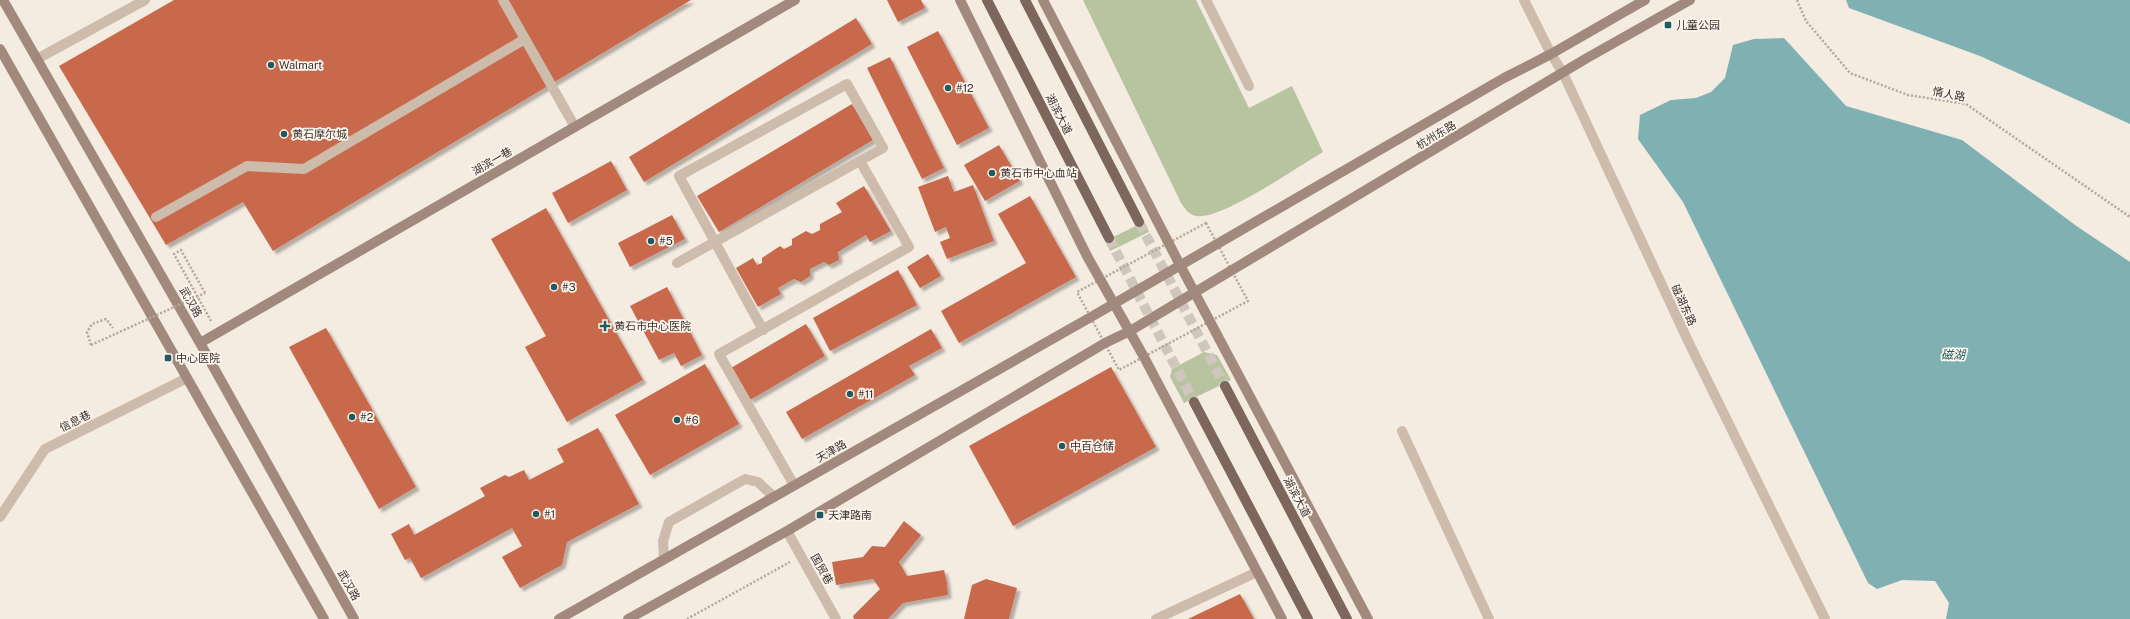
<svg xmlns="http://www.w3.org/2000/svg" width="2130" height="619" viewBox="0 0 2130 619" font-family="'Public Sans','Noto Sans SC',sans-serif">
  <defs>
    <filter id="shadow"><feDropShadow dx="3.5" dy="3.5" stdDeviation="1" flood-color="#0004"/></filter>
  </defs>
  <rect width="100%" height="100%" fill="#f4ebe1"/>
  <!-- green -->
  <path fill="#b8c4a0" d="M1083,0H1196L1249,108L1292,86L1323,152C1299,166 1221,220 1197,216C1189,215 1186,210 1181,203Z
    M1144,222L1149,232L1110,251L1105,241Z
    M1204,352L1217,355L1231,380L1184,403L1170,377L1172,369Z"/>
  <!-- water -->
  <path fill="#7fb0b2" d="M1846,0H2130V124L1980,56L1849,8Z
    M1784,38L1846,106L1962,140L2075,225L2130,262V619H1946L1949,603L1935,581L1902,580L1877,589L1868,583L1683,202L1638,139L1640,115L1671,100L1696,98L1711,92L1725,78L1733,45L1754,39Z"/>
  <!-- building -->
  <path fill="#c8694b" filter="url(#shadow)" d="M174,0H691L273,251L243,202L166,245L59,66Z
    M887,0H921L925,8L898,22Z
    M856,18L872,44L644,182L629,157Z
    M938,31L989,128L957,145L907,47Z
    M890,57L944,168L922,179L867,68Z
    M852,104L873,140L719,232L697,196Z
    M999,145L1020,181L985,201L964,165Z
    M611,161L627,190L568,223L552,193Z
    M948,176L954,192L973,185L994,241L947,259L940,242L950,238L946,227L935,232L918,187Z
    M864,186L891,231L870,242L866,235L838,252L839,260L829,265L824,262L810,269V276L801,282L794,279L778,288L781,294L758,307L736,268L753,258L757,265L762,263V258L780,246L784,249L792,245V239L806,231L812,234L820,230V224L842,212L836,203Z
    M1030,196L1076,277L959,343L941,311L1026,263L998,214Z
    M546,208L643,380L567,422L525,347L546,336L491,239Z
    M672,215L685,239L630,267L618,243Z
    M928,254L941,276L920,288L907,267Z
    M898,270L917,305L830,351L813,318Z
    M667,287L702,355L681,366L674,353L659,360L630,306Z
    M806,324L825,356L750,400L731,368Z
    M326,328L416,487L379,509L289,347Z
    M931,329L942,348L909,366L915,375L802,439L786,412Z
    M705,364L739,424L650,475L615,415Z
    M1111,367L1156,447L1013,526L969,446Z
    M598,428L639,504L567,542L562,565L520,588L502,557L522,546L512,528L421,578L410,558L405,560L391,534L409,524L414,535L485,496L480,488L505,475L509,477L524,470L529,480L564,462L557,449Z
    M904,521L921,535L899,562L907,576L944,570L947,583L948,595L903,603L888,619H854L853,616L880,589L873,579L836,585L832,562L863,557L872,546L885,547Z
    M986,579L1017,588L1009,619H964L972,585Z
    M1240,594L1254,619H1188Z"/>
  <g fill="none" stroke-linecap="round" stroke-linejoin="round">
    <!-- primary-tunnel -->
    <path stroke="#cfc6bd" stroke-width="10" stroke-dasharray="10 5" stroke-linecap="butt" d="M1139,222L1225,386
      M1109,238L1194,402"/>
    <!-- path -->
    <path stroke="#b9a596" stroke-width="2.5" stroke-dasharray="2 2" stroke-linecap="butt" d="M1797,0L1806,21L1850,73L1908,95L1966,104L2130,217
      M1206,223L1248,301L1119,370L1077,292Z
      M205,293L181,250L174,254L211,321
      M91,345L87,332L92,324L106,319L113,328
      M687,619L790,562"/>
    <!-- lane -->
    <path stroke="#cdbbac" stroke-width="10" d="M0,517L45,449L187,378
      M664,559L663,541L669,522L745,479L758,482L774,497
      M1156,619L1257,572"/>
    <!-- street -->
    <path stroke="#cdbbac" stroke-width="10" d="M503,0L575,127
      M1206,0L1249,86
      M1524,0L1551,54L1563,73L1689,343L1825,619
      M37,59L145,0
      M156,217L247,166L304,169L525,39
      M677,263L883,148L847,84L679,176L763,330
      M1402,431L1489,619
      M794,485L719,354L909,247L860,161
      M787,531L836,619"/>
    <!-- secondary -->
    <path stroke="#a18a7d" stroke-width="10" d="M3,0L200,343L354,619
      M960,0L1087,256L1144,357L1282,619
      M1043,0L1180,265L1368,619
      M0,49L324,619
      M200,343L795,0
      M559,619L1091,317L1504,78L1551,54L1645,0
      M628,619L787,531L1105,343L1130,331L1587,58L1690,0"/>
    <!-- primary -->
    <path stroke="#7d675c" stroke-width="10" d="M987,0L1109,238
      M1025,0L1139,222
      M1225,386L1347,619
      M1194,402L1308,619"/>
    <!-- path-bridge -->
    <path stroke="#b9a596" stroke-width="2.5" stroke-dasharray="2 2" stroke-linecap="butt" d="M91,345L205,293"/>
  </g>
  <!-- markers -->
  <g fill="#1f5a5e" stroke="#fbf5ee" stroke-width="1.5">
    <rect x="1664" y="21" width="8" height="8" rx="2"/>
    <circle cx="271" cy="65" r="4"/>
    <circle cx="948" cy="88" r="4"/>
    <circle cx="284" cy="134" r="4"/>
    <circle cx="992" cy="173" r="4"/>
    <circle cx="651" cy="241" r="4"/>
    <circle cx="554" cy="287" r="4"/>
    <path d="M603 320h4v4h4v4h-4v4h-4v-4h-4v-4h4z"/>
    <rect x="164" y="354" width="8" height="8" rx="2"/>
    <circle cx="850" cy="394" r="4"/>
    <circle cx="352" cy="417" r="4"/>
    <circle cx="677" cy="420" r="4"/>
    <circle cx="1062" cy="446" r="4"/>
    <circle cx="536" cy="514" r="4"/>
    <rect x="816" y="511" width="8" height="8" rx="2"/>
  </g>
  <g text-anchor="middle" stroke-width="3.5" stroke-linejoin="round" paint-order="stroke">
    <!-- poi labels -->
    <g font-size="11" fill="#3b302b" stroke="#fbf5ee" text-anchor="start">
      <text x="1676" y="29">儿童公园</text>
      <text x="279" y="69">Walmart</text>
      <text x="956" y="92">#12</text>
      <text x="292" y="138">黄石摩尔城</text>
      <text x="1000" y="177">黄石市中心血站</text>
      <text x="659" y="245">#5</text>
      <text x="562" y="291">#3</text>
      <text x="614" y="330">黄石市中心医院</text>
      <text x="176" y="362">中心医院</text>
      <text x="858" y="398">#11</text>
      <text x="360" y="421">#2</text>
      <text x="685" y="424">#6</text>
      <text x="1070" y="450">中百仓储</text>
      <text x="544" y="518">#1</text>
      <text x="828" y="519">天津路南</text>
    </g>
    <!-- street labels -->
    <g font-size="11" fill="#3b302b" stroke="#fbf5ee">
      <text transform="translate(1949 94) rotate(11)" y="4">情人路</text>
      <text transform="translate(1059 114) rotate(63)" y="4">湖滨大道</text>
      <text transform="translate(1436 135) rotate(-31)" y="4">杭州东路</text>
      <text transform="translate(492 161) rotate(-30)" y="4">湖滨一巷</text>
      <text transform="translate(191 302) rotate(60)" y="4">武汉路</text>
      <text transform="translate(1684 305) rotate(65)" y="4">磁湖东路</text>
      <text transform="translate(75 421) rotate(-27)" y="4">信息巷</text>
      <text transform="translate(831 451) rotate(-30)" y="4">天津路</text>
      <text transform="translate(1297 497) rotate(62)" y="4">湖滨大道</text>
      <text transform="translate(822 569) rotate(61)" y="4">国贸巷</text>
      <text transform="translate(349 585) rotate(61)" y="4">武汉路</text>
    </g>
    <!-- water labels -->
    <g font-size="12" font-style="italic" fill="#1f5a5e" stroke="#fbf5ee">
      <text x="1953" y="359">磁湖</text>
    </g>
  </g>
</svg>
